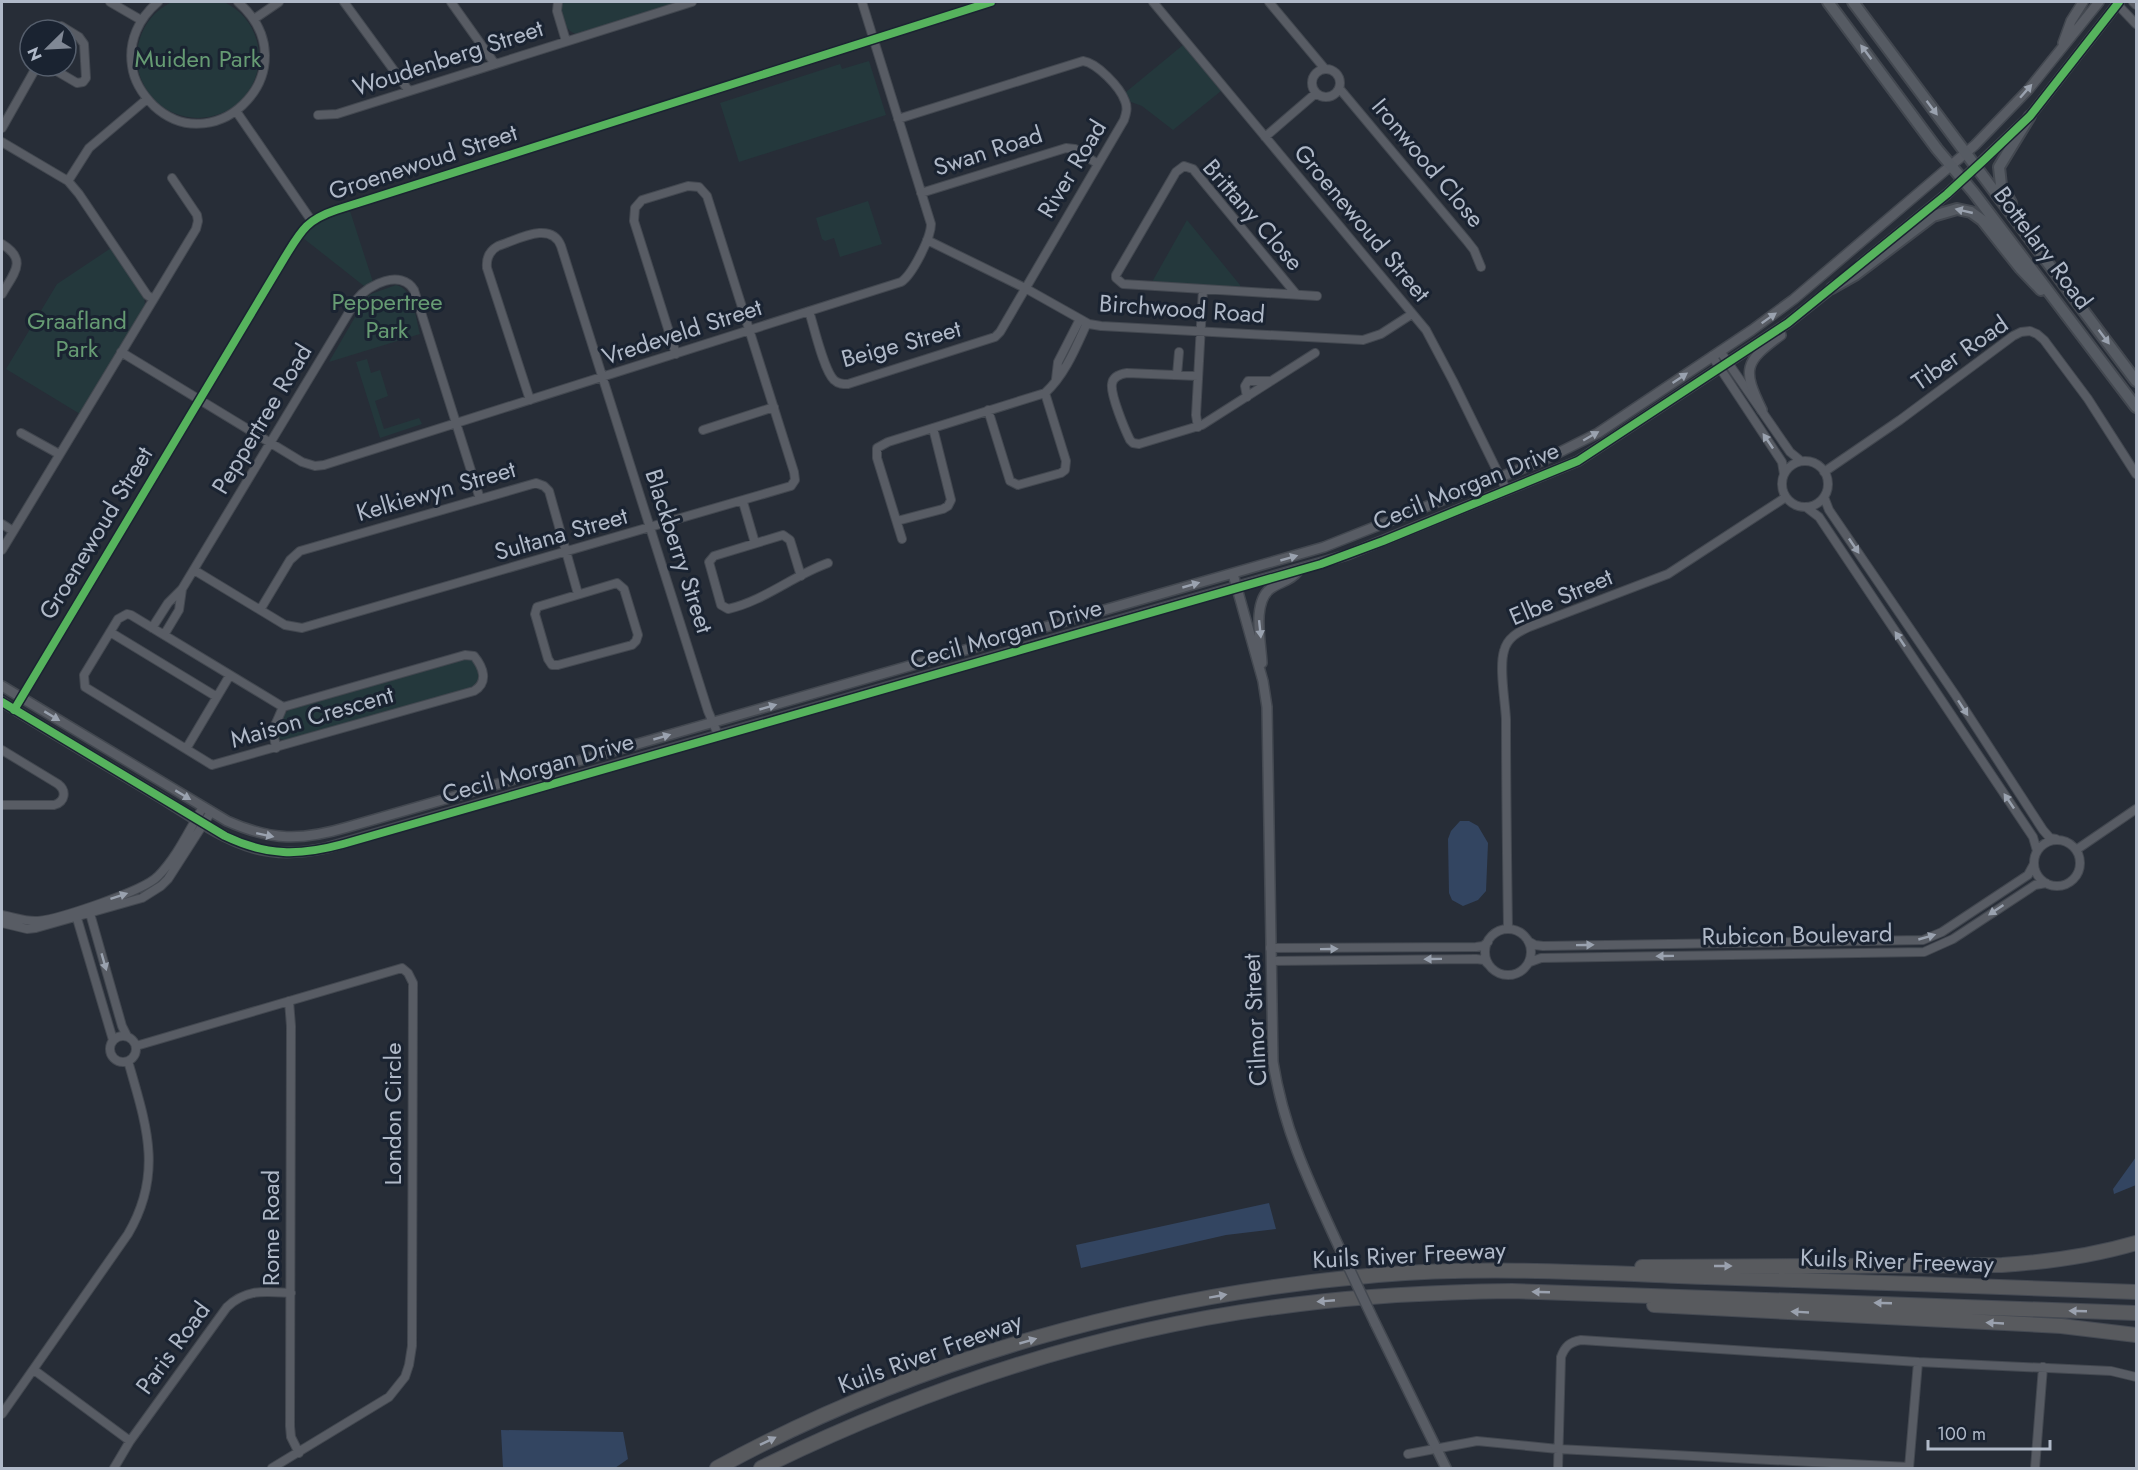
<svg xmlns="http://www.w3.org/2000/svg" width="2138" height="1470" viewBox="0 0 2138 1470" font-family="Jost,sans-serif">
  <rect width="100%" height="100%" fill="#272d37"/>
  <!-- green -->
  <path fill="#24383c" d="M137 57a61 61 0 1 1 122 0a61 61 0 1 1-122 0Z
    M562,2H679L576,34C564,31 559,13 562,2Z
    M1183,45L1221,91L1173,130L1142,106L1131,102L1126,92Z
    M869,61L886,115L739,162L720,103L840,64L842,69Z
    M868,201L882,244L840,257L834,238L825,241L822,239L816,218Z
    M350,211L373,282L364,286L303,238C315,221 331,217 350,211Z
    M1187,220L1240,285V287L1152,282Z
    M111,248L144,297L145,305L80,414L6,369L57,284Z
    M396,285C413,288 416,319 420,334L329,362L366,298L371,294Z
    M367,359L371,373L380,370L388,396L375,401L384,429L419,418L422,424L380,438L356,362Z
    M467,659L473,660L477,665L480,677L473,687L286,741L278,738C277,728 280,716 289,710Z"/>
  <!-- water -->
  <path fill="#334561" d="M1460,821H1469L1478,826L1488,843L1486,891L1478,900L1463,906L1452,900L1449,893L1448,839L1451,831Z
    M2136,1157V1185L2114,1194L2113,1189Z
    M1269,1203L1276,1229L1226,1235L1081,1268L1076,1245Z
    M501,1430L623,1432L628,1459L615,1468H503Z"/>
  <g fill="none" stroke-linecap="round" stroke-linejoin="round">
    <defs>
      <path id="minor" d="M110,2L141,20
        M158,2C139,18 128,41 132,66C134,82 143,95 154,106C217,164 312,67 238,2
        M344,2L409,91
        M451,2L495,64
        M558,2L557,11L566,41
        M1153,2L1426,330L1453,381L1507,491
        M1269,2L1325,69
        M2115,2L2136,24
        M2133,2L2136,5
        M254,19L279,2
        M48,66L77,83L83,82L86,78L84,44L79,37L61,26L52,30
        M1312 83a14 14 0 1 1 28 0a14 14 0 1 1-28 0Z
        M1339,88L1467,241L1474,250L1481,267
        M236,111L311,220
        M318,115L337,114L692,2
        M2,128L37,66
        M1265,137L1316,93
        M2,142L68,181L79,194L147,295L153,299
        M68,181L89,148L147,99
        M921,193L1066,148L1075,149L1098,164
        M927,240L1025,288L1089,324L1101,326L1363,340L1381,334L1412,314
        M2,244C28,260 14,273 2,294
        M1296,294L1193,169L1184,166L1176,172L1116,275V278L1123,284L1317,296
        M809,311C814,327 824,371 834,380C838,384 843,384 848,384L995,337L1000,332L1124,120C1126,114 1128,108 1125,101C1120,87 1097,63 1083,61L898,119
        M1720,351L1790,452L1801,461
        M121,352L302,462L315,466L324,465L901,282C912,275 931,238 931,224L862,2
        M1712,356L1782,462L1784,474
        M1177,375L1179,352
        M1198,376L1127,373C1120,374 1113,376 1112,384C1110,394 1125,430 1130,440L1133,443L1139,444L1202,425L1315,353
        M1056,379L1058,362L1080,319
        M1247,397L1245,386L1248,381H1271
        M530,400L487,268C486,258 489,251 498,246C517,240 551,220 561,246L708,711L719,737
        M988,410L1010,481L1018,485L1061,473L1065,470L1066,461L1045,393
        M1198,427L1196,415L1203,289
        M703,430L774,407
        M21,433L59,454
        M1782 484a23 23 0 1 1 46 0a23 23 0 1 1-46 0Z
        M1824,472L1900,420L2013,336L2021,332L2030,331L2037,334L2044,340L2088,399L2136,474
        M1824,497L1829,510L1956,696L2043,830L2050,838L2056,839
        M743,502L755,543
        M1806,507L1819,517L2033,837L2037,851
        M897,521L943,509L948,506L951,500L933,428
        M2,524L13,531
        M902,539L877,458V448L888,442L1045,393C1065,375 1076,347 1087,323
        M2,550L196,229L198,221L197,215L172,178
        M194,570L285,625L302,628L791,486L795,480L794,472L707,196L699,187L688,186L642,200L635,208L634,221L676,354
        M801,576L790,540L783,535L714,556L709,562L721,605L728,609C764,601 794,575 828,563
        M617,583L624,589L638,635L636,641L632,645L558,665H552L548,659L535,614L537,607Z
        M260,610L290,560L300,551L536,483L544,486L549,491L578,594
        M127,614L131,615L283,707L465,655L474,656C483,667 489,682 474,691L212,765L85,687L84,675L118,619Z
        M152,628L168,603L182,589L357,299C369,284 401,269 414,290L480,499
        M110,632L217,697
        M164,635L179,610L182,589
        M14,710L285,257C301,231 306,220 336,210L991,2
        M276,748L273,730L283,707
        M186,749L230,675
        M2,750L58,784C67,791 65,802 54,805H2
        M2034 863a23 23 0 1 1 46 0a23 23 0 1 1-46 0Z
        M2076,850L2136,809
        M89,910L122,1026L127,1036
        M2,915C13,917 26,922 38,921C59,919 144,891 158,876C177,857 189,830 203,807
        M76,915L113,1040
        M2,923L27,929L36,928L142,898L161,886L168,879L211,812
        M1485 952a23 23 0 1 1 46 0a23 23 0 1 1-46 0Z
        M1508,929C1507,859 1506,789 1506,719C1505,700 1499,667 1504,651C1507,638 1518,632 1529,627L1668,574L1786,497
        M1528,941L1535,945L1543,946L1923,940L1942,932L2028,875L2034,864
        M1270,948L1476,947L1483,946L1488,942
        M1271,961L1476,959L1484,960L1489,965
        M1530,962L1541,958L1924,952L1953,939L2035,885L2046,883
        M289,1001L291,1026L290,1426L291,1437L299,1453
        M110 1049a13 13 0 1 1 26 0a13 13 0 1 1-26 0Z
        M136,1046L402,968L408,973L413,983L412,1346L409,1365L405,1377L389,1397L272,1468
        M34,1370L130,1441
        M2,1414L128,1234C164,1173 146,1124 128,1061
        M1408,1454L1477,1441L1558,1449L1909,1467
        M114,1468L130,1441L227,1307C247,1288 265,1292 291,1293
        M1558,1468L1561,1357C1565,1346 1570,1342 1581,1340L1918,1362L2111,1371L2136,1377
        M1909,1468L1918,1362
        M2035,1468L2043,1367"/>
      <path id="tertiary" d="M2063,43L2071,21L2083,2
        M1861,264L1947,194L2030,116L2119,2
        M1762,410C1742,369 1744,362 1781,335
        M1233,574L1263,681L1267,707L1273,1062C1284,1131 1310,1184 1339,1247
        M1262,663C1261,642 1252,603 1270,589C1279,582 1291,581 1298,571
        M2,686L227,821C272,841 301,841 348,827L1324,547L1546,459L1598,433L1752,330L1794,299L1975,145L2028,90L2099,2
        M2,702C54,734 106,765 158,796C188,814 219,838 254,848C278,855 302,853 326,848L1347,555L1578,461L1788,323L1837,284
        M1375,1323L1446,1468"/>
      <path id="secondary" d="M1828,2L1937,149L1974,193L2136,407
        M1853,2L2136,381
        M2011,203L2001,185L1999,167L2030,116
        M1832,288L1855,275L1933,216L1957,209L1971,212L1982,220L2020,268L2041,290"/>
      <path id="motorway" d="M1642,1267L2002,1265C2048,1262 2092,1256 2136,1243
        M1654,1305L2061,1326L2136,1335
        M717,1468C920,1357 1148,1295 1378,1275C1487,1266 1597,1273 1706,1277C1849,1282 1993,1286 2136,1292
        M761,1468C930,1385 1112,1326 1300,1304C1370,1295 1441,1292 1512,1291L2136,1313"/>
    </defs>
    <!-- minor casing -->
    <use href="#minor" stroke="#434850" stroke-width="10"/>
    <!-- tertiary casing -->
    <use href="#tertiary" stroke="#434850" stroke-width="12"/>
    <!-- secondary casing -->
    <use href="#secondary" stroke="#434850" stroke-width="14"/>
    <!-- motorway casing -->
    <use href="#motorway" stroke="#444952" stroke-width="16"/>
    <!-- minor -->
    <use href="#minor" stroke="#585c64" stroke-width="8"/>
    <!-- tertiary -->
    <use href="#tertiary" stroke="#585c64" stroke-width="9"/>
    <!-- secondary -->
    <use href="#secondary" stroke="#565b63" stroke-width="10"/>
    <!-- motorway -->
    <use href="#motorway" stroke="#585a5e" stroke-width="14"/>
    <defs>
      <path id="tertiary-bridge" d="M1339,1247L1375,1323"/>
    </defs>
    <!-- tertiary-bridge casing -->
    <use href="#tertiary-bridge" stroke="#434850" stroke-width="12" stroke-linecap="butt"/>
    <!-- tertiary-bridge -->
    <use href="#tertiary-bridge" stroke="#585c64" stroke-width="9"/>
    <defs>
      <path id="cycleway" d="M2,702L225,836C267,856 299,856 343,844L1321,564L1383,541L1578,461L1788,323L1947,194L1985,159L2030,116L2119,2
        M14,710L285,257C301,231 306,220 336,210L991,2"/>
    </defs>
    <!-- cycleway casing -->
    <use href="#cycleway" stroke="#1a2331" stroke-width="11"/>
    <!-- cycleway -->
    <use href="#cycleway" stroke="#56b35d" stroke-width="8"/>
  </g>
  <!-- one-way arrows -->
  <defs><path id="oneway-solid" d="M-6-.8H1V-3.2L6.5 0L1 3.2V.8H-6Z" transform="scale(1.5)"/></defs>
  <g fill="#9aa2af">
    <use href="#oneway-solid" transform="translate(1866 52) rotate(-127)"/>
    <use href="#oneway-solid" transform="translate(2026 91) rotate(-49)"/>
    <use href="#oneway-solid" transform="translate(1932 108) rotate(53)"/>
    <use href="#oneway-solid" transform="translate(1964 211) rotate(-167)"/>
    <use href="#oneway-solid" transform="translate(1769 318) rotate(-35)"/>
    <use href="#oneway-solid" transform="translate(2104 337) rotate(53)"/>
    <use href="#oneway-solid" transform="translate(1680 378) rotate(-34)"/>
    <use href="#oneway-solid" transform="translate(1591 436) rotate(-30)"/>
    <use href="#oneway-solid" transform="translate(1768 441) rotate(-124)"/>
    <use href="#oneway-solid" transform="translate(1854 546) rotate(56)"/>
    <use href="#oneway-solid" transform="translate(1289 558) rotate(-16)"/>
    <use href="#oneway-solid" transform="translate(1191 585) rotate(-16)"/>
    <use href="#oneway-solid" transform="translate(1260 629) rotate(84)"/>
    <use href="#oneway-solid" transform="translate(1900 639) rotate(-124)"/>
    <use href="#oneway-solid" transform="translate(768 707) rotate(-16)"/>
    <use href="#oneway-solid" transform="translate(1963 708) rotate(57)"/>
    <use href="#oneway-solid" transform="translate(52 716) rotate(31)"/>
    <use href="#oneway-solid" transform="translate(662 737) rotate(-16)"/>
    <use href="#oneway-solid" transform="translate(183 795) rotate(31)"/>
    <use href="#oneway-solid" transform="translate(2009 801) rotate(-124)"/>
    <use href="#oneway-solid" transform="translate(265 835) rotate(12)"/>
    <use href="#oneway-solid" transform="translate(119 896) rotate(-18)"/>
    <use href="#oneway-solid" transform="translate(1996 910) rotate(146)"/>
    <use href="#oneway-solid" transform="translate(1927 937) rotate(-16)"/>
    <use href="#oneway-solid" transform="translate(1585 945) rotate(-1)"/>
    <use href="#oneway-solid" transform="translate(1329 949) rotate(-1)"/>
    <use href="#oneway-solid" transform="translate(1665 956) rotate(179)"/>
    <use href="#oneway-solid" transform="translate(1433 959) rotate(179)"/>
    <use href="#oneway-solid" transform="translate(104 962) rotate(74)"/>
  </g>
  <g fill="#9aa1ae">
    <use href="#oneway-solid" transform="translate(1723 1266)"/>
    <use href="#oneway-solid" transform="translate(1541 1292) rotate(-178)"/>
    <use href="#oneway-solid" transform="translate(1218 1296) rotate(-10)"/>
    <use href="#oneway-solid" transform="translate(1326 1301) rotate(175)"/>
    <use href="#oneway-solid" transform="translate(1883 1303) rotate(-178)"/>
    <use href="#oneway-solid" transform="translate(2078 1311) rotate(-178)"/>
    <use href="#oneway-solid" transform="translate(1800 1312) rotate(-177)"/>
    <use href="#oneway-solid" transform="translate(1995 1323) rotate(-177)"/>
    <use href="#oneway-solid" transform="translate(1028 1341) rotate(-16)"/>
    <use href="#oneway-solid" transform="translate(768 1441) rotate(-26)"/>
  </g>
  <g text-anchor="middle" stroke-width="6" stroke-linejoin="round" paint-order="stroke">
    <!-- street labels -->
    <g font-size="24" fill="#b0b9c8" stroke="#1a2331">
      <text transform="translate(448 58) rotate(-18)" y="8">Woudenberg Street</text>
      <text transform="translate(988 151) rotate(-18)" y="8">Swan Road</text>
      <text transform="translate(423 162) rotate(-18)" y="8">Groenewoud Street</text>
      <text transform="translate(1428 163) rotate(50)" y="8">Ironwood Close</text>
      <text transform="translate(1072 169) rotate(-59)" y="8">River Road</text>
      <text transform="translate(1253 215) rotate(49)" y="8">Brittany Close</text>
      <text transform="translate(1362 223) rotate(50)" y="8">Groenewoud Street</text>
      <text transform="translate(2043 248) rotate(53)" y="8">Bottelary Road</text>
      <text transform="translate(1182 309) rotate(4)" y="8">Birchwood Road</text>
      <text transform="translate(682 332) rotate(-18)" y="8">Vredeveld Street</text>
      <text transform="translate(901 344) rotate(-15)" y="8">Beige Street</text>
      <text transform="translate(1960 353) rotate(-35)" y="8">Tiber Road</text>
      <text transform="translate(262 419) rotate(-59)" y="8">Peppertree Road</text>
      <text transform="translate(1466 486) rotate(-22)" y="8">Cecil Morgan Drive</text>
      <text transform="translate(436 491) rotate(-16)" y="8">Kelkiewyn Street</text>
      <text transform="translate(96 533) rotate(-59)" y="8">Groenewoud Street</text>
      <text transform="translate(561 534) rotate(-16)" y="8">Sultana Street</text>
      <text transform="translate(679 551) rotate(72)" y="8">Blackberry Street</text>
      <text transform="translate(1561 597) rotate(-23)" y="8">Elbe Street</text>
      <text transform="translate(1006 634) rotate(-16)" y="8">Cecil Morgan Drive</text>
      <text transform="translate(312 717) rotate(-16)" y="8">Maison Crescent</text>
      <text transform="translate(538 768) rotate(-16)" y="8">Cecil Morgan Drive</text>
      <text transform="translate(1797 935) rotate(-1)" y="8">Rubicon Boulevard</text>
      <text transform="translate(1255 1020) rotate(-93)" y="8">Cilmor Street</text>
      <text transform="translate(393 1114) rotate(-90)" y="8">London Circle</text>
      <text transform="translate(271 1228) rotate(-90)" y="8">Rome Road</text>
      <text transform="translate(1409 1255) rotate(-3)" y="8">Kuils River Freeway</text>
      <text transform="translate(1897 1261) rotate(2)" y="8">Kuils River Freeway</text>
      <text transform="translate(173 1348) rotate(-54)" y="8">Paris Road</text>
      <text transform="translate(930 1353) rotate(-20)" y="8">Kuils River Freeway</text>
    </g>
    <!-- park labels -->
    <g font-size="24" fill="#669b73" stroke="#1a2331">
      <text x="198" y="67">Muiden Park</text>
      <text x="387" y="310">Peppertree<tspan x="387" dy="28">Park</tspan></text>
      <text x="77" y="329">Graafland<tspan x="77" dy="28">Park</tspan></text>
    </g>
  </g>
  <!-- border -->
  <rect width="2138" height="1470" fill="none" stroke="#b0b9c8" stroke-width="6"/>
  <!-- north arrow -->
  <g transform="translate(48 48) rotate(246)"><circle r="28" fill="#1a2331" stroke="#565f6d" stroke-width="1.5"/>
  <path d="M0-4.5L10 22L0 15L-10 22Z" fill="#808895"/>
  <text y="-9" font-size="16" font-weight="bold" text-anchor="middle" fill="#b0b9c8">N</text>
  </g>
  <!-- scale -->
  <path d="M1928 1440v9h122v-9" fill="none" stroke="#b0b9c8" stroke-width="3"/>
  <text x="1937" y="1440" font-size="18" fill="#b0b9c8" stroke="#1a2331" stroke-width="4.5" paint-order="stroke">100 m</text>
</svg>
